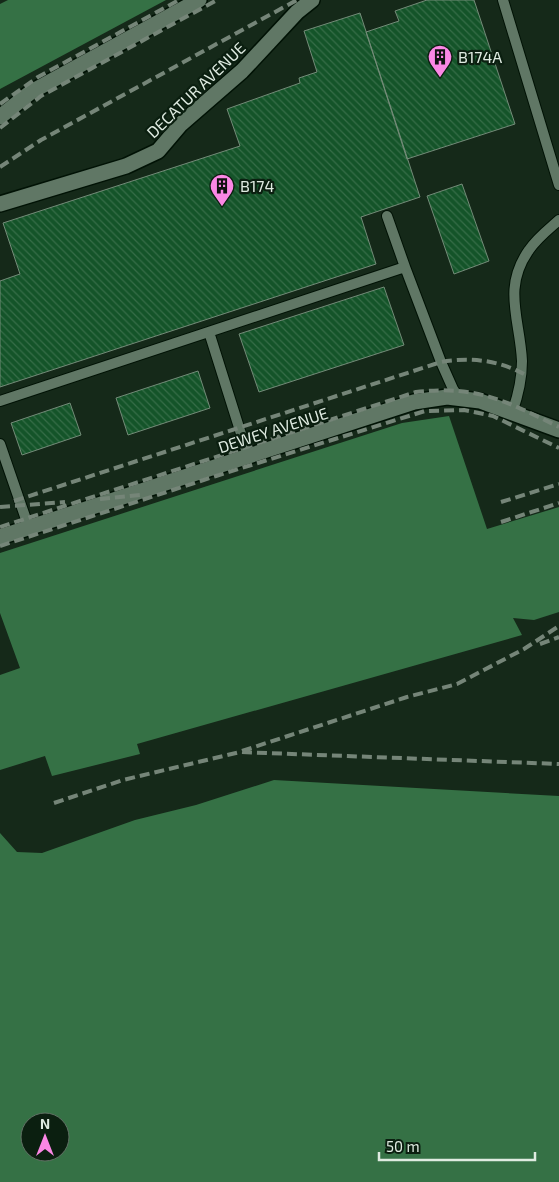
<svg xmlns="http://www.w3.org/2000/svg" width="559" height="1182" viewBox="0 0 559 1182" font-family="'Exo 2',sans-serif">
  <defs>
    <pattern id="building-back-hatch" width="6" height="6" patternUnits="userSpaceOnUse" patternTransform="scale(1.25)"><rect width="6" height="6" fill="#145429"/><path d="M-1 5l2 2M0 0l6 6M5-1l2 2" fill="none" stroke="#366d48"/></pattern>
  </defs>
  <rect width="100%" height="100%" fill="#152919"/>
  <!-- water -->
  <path fill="#357145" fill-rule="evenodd" d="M8,0H166L0,89V4Z
    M449,416L487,529L559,507V612L534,620L513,618L522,635L137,744L140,754L52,776L45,756L0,770V675L20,668L0,613V553L402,423Z
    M274,780L559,796V1182H0V833L17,852L42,853L135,820L196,805ZM30,1122H60V1152H30Z"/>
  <!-- building -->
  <path fill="url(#building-back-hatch)" stroke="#738b78" d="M427,0H474L515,124L407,159L366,32L399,21L395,11Z
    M360,13L420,197L361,217L376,264L0,387V281L20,274L3,223L240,146L227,109L300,83L299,78L317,72L304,31Z
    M462,184L489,261L454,274L427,196Z
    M384,287L404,345L259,392L239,334Z
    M198,371L210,408L128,435L116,398Z
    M70,403L81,435L22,455L11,423Z"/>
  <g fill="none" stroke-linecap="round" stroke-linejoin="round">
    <defs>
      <path id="service" d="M503,0L559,185
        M387,216L405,267
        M209,332L248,456
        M0,401L405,267L441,362L453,389L459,398
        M512,413C518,396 522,379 522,361C520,319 502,288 529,250C537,238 549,229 559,220
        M0,444L29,528"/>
      <path id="minor" d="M0,117L31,92L199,0
        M0,204L126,166L158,151L181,124L242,71L297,12L312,0
        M0,537L414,402L447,397L480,401L559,430"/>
    </defs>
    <!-- service casing -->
    <use href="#service" stroke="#011205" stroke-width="12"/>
    <!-- minor casing -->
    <use href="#minor" stroke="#011205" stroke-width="18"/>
    <!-- service -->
    <use href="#service" stroke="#607765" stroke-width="10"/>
    <!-- minor -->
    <use href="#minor" stroke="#607765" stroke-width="15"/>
    <!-- rail -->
    <path stroke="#758578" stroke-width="4" stroke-dasharray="10 5" stroke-linecap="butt" d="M0,104L38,77L179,0
      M0,128L41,96L217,0
      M0,167L41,140L297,0
      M100,499L140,495
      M14,501L441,362C470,357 498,360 524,374
      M501,502L559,484
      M0,507L65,502
      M501,522L559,503
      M0,527L416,392C477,385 506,401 559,427
      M0,546L216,476L425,411L464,410L493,416L559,448
      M540,644L559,637
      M242,751L407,697L457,684L524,649L559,626
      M54,803L123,780L240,752L559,764"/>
  </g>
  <!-- icons -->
  <defs>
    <symbol id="building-pin" viewBox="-11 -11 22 30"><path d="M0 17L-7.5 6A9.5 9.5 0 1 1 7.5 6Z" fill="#fb87e5" stroke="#0b1f10"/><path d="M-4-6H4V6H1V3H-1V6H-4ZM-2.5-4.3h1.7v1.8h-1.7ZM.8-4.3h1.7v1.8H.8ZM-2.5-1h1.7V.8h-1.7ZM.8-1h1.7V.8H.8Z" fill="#111"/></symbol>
  </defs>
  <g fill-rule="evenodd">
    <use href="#building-pin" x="426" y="43" width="28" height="38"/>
    <use href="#building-pin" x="208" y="172" width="28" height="38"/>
  </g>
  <g text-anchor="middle" stroke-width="4.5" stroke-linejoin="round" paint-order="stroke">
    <!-- poi labels -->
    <g font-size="16" fill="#dfebe1" stroke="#0b1f10" text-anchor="start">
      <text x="458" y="63">B174A</text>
      <text x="240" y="192">B174</text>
    </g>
    <!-- street labels -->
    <g font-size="16" fill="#dfebe1" stroke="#0b1f10">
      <text transform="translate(196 90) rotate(-44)" y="6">DECATUR AVENUE</text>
      <text transform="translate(273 430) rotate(-18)" y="6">DEWEY AVENUE</text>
    </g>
  </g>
  <!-- north arrow -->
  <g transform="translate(45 1137)"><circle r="24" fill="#0b1f10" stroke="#607164"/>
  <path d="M0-4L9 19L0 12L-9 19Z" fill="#fb87e5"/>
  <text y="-8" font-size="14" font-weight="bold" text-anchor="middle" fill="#dfebe1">N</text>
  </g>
  <!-- scale -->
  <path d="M379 1152v8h156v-8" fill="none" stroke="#dfebe1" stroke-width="2.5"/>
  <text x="386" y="1152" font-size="15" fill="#dfebe1" stroke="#0b1f10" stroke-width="4" paint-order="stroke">50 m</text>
</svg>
